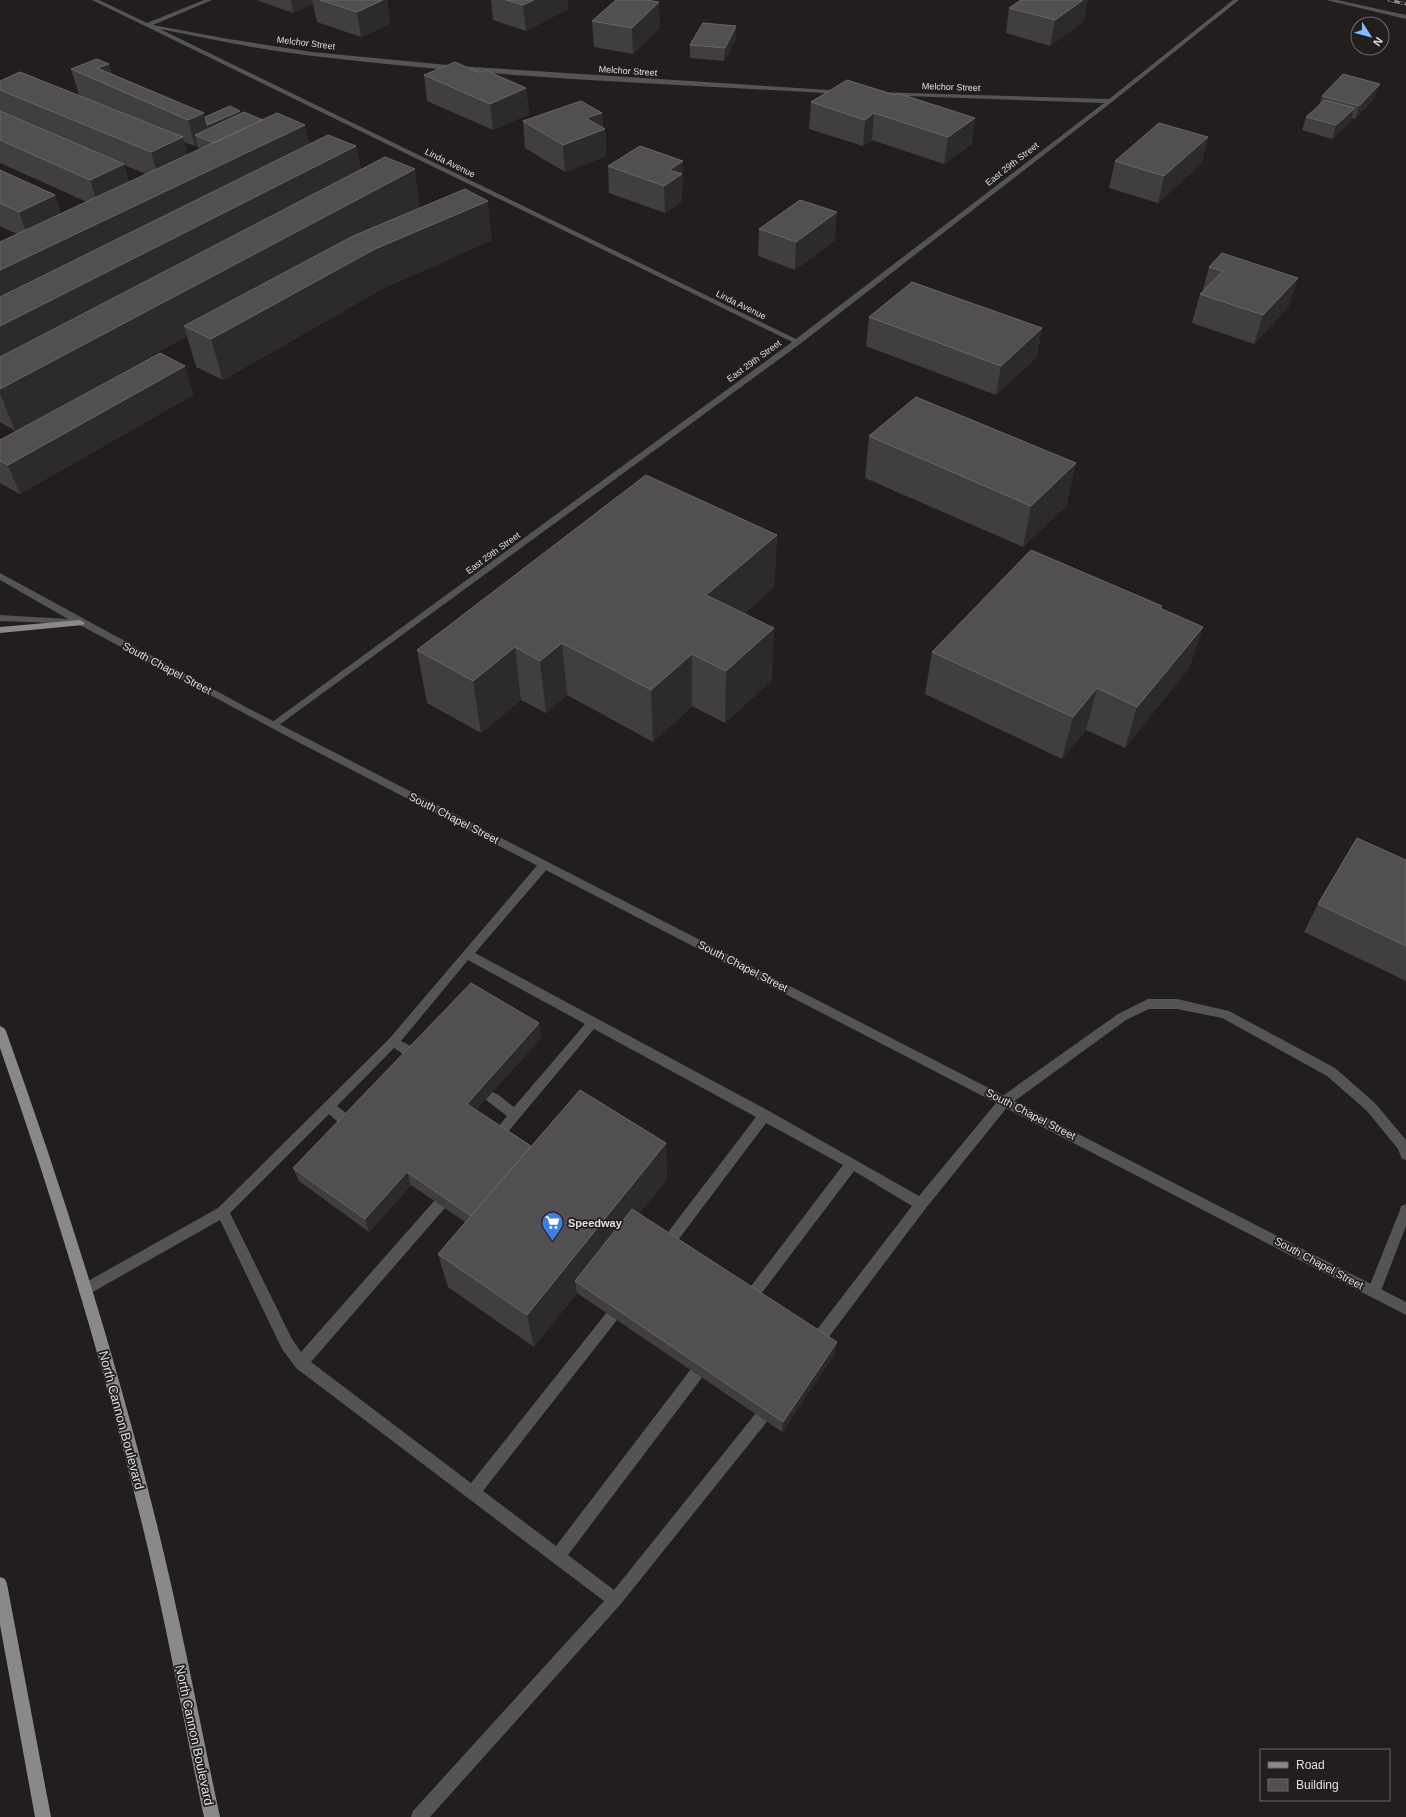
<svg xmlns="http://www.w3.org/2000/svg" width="1406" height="1817" viewBox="0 0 1406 1817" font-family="Arial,sans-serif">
  <rect width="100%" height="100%" fill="#211e1d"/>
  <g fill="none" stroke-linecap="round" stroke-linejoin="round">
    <!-- service -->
    <path fill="#545453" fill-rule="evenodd" d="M544,861L548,862L549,865L548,868L475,953L769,1111L919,1196L1001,1097L1118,1014L1148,999H1177L1229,1011L1335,1068L1375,1103L1406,1140V1160L1402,1159L1398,1149L1367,1111L1327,1076L1222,1018L1177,1009H1149L1126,1020L1009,1105L926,1208L822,1346L817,1347L812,1346L810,1341L812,1336L912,1206L854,1171L755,1302L750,1304L745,1302L743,1298L745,1294L843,1165L766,1123L672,1248L667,1250L662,1248L661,1244L662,1240L756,1117L594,1029L502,1139L498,1140L494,1139L492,1135L507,1116L486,1100L484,1096L486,1092C495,1089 506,1102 514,1107L585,1024L468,960L401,1041L422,1052L424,1056L422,1060C413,1063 402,1053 394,1048L337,1106L356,1121L358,1125L356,1129C347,1132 336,1120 329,1114L230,1213L292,1339L301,1352L435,1200L440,1198L445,1200L446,1204L445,1208L311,1362L471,1483L607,1312L612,1310L617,1312L619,1316L617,1320L483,1491L556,1546L691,1369L696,1367L701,1369L703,1374L701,1379L568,1555L614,1590L756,1413L761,1411L766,1413L768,1418L766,1423L620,1605L430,1817H411L413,1811L604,1601L296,1368L282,1349L220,1220L91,1293L86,1295L81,1293L79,1289L81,1285L218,1208L389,1039L540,862Z
      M1406,1204V1226L1379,1296L1374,1298L1369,1296L1367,1292L1400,1210L1401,1206Z"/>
    <!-- minor -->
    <path fill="#545453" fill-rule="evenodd" d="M92,0H99L147,23L204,0H212L153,25L223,38L312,52L458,66L845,91L846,92L843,94C666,84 488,77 313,56C261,50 210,39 160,29L796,339L1104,103L878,95L875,93L876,92L1109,99L1233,0H1239L1112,102L800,344L275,728L270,725L271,723L792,342Z
      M1326,0H1337L1406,15V19Z"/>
    <!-- tertiary -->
    <path fill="#545453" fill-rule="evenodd" d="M0,573L244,706L1406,1302V1315L298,742L78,624L0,621V615L68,619L0,580Z"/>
    <!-- primary -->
    <path fill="#898a87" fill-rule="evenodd" d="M80,620L85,623L83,625L0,633V627Z
      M0,1026L4,1028L6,1031C62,1188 113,1347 153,1509C179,1611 198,1714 220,1817H204C182,1714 164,1610 138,1508C100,1352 53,1199 0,1048Z
      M0,1577L5,1579L7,1584L51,1817H35L0,1625Z"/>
    <defs>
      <path id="rail" d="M1389,0L1406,4"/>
    </defs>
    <!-- rail casing -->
    <use href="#rail" stroke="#928f8f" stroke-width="3"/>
    <!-- rail -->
    <use href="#rail" stroke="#211e1d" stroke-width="2" stroke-dasharray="5.5" stroke-linecap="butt"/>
  </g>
  <!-- wall -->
  <path fill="#413e41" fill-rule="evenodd" d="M256,0H387L390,24L361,37L317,22L313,4L293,13Z
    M491,0H568V9L526,31L493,20Z
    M1009,8L1084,21L1050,46L1006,33Z
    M592,21L660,27L633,54L594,47Z
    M736,26V39L724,61L690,58V45Z
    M109,64L112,74L205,117L241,113L309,144L356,146L361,170L420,208L492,240L382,289L223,380L196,367L187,336L15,431L0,422V242L17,234L0,226V170L55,195L61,214L87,202L0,163V81L79,95L71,69ZM184,142L195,146L197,145L198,148L200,149L187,155ZM124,165L146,174L129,182Z
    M480,73L526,88L529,114L493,130L427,101L424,75Z
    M847,80L972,144L944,164L872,140L863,146L809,129L811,102Z
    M1322,96L1375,97L1355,119L1351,118L1350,122L1332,139L1302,130L1306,117L1319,105Z
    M602,113L603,128L605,129L606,156L565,172L525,148L523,121Z
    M1208,137L1201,164L1158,203L1109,188L1115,161Z
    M683,161V188L682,189V201L665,213L609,193L608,166Z
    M759,229L835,240L795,270L758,256Z
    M1222,253L1289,306L1254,344L1192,323L1200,294L1202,293L1209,267Z
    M869,317L1042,328L1037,357L996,395L866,346Z
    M185,366L193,395L20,494L0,483V440Z
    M869,436L1067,505L1023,547L865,478Z
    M777,535L774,587L745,613L772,680L725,723L692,706L653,742L567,695L546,713L521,700L481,733L427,703L417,650Z
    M1161,609L1203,627L1189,668L1125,748L1086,730L1062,759L925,694L932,652Z
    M1406,860V981L1304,932L1318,904Z
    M542,1037L476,1110L531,1146L666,1143L667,1179L639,1214L835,1353L782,1432L577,1293L534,1347L448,1287L438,1254L465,1222L411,1185L369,1232L299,1181L293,1168Z"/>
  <!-- shaded-wall -->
  <path fill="#2d2a2b" d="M291,0H312L313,4L293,13Z
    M383,0H387L390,24L361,37L357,12Z
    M534,0H568V9L526,31L523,5Z
    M1083,0H1088L1084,21L1050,46L1055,20Z
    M659,2L660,27L633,54L632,28Z
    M736,26V39L724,61L725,48Z
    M109,64L116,89L97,68Z
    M1380,84L1375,97L1355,119L1359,106Z
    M526,88L529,114L493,130L490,104Z
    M1355,108L1350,122L1332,139L1336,125Z
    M240,111L244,124L211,139L207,126Z
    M204,113L210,140L195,135L197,145L195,146L188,120Z
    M602,113L603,130L605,129L606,156L565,172L563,145L586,118Z
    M874,113L872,140L863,146L865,120Z
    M975,118L972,144L944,164L948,137Z
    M305,125L313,163L0,318V270Z
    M183,137L190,164L159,179L151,152Z
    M1208,137L1201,164L1158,203L1164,176Z
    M356,146L363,185L0,375V326Z
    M683,161V188L682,189V201L665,213L664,186L669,170Z
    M124,164L132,191L99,207L90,180Z
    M415,169L420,208L184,326L187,336L15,431L0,393V389Z
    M55,195L64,223L29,240L19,212Z
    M488,201L492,240L382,289L223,380L211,339L375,249Z
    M837,212L835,240L795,270L796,242Z
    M1298,278L1289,306L1254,344L1263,315Z
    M1042,328L1037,357L996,395L1001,366Z
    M185,366L193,395L20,494L8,465Z
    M1076,463L1067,505L1023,547L1031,506Z
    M777,535L774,587L706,647V595Z
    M1203,627L1189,668L1125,748L1137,707Z
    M774,628L772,680L725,723L726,671Z
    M562,643L567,695L546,713L540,661Z
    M515,647L521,700L481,733L473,681Z
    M692,654V706L653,742L651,690Z
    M1097,688L1086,730L1062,759L1073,717Z
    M539,1023L542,1037L470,1117L467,1104Z
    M666,1143L667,1179L582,1286L575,1281L577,1293L534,1347L527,1315Z
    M407,1172L411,1185L369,1232L365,1219Z
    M837,1342L835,1353L782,1432L783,1422Z"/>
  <!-- building -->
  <path fill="#524f52" stroke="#686668" d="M320,0H383L357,12Z
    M506,0H534L523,5Z
    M616,0H646L659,2L632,28L592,21Z
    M1021,0H1083L1055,20L1009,8Z
    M703,23L736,26L725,48L690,45Z
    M97,59L109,64L97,68L204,113L188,120L71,69Z
    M455,62L480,73L485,70L526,88L490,104L424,75Z
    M20,72L183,137L151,152L0,90V81Z
    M1343,74L1380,84L1359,106L1322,96Z
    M847,80L895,95L897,93L975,118L948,137L874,113L865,120L811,102Z
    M1325,100L1355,108L1336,125L1306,117Z
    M581,101L602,113L586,118L605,129L563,145L523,121Z
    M230,106L240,111L207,125L205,117Z
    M0,111L124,164L90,180L0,140Z
    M244,112L263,120L214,143L195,135Z
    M277,113L305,125L0,270V242Z
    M1159,123L1208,137L1164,176L1115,161Z
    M328,135L356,146L0,326V297Z
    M640,146L683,161L669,170L682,174L664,186L608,166Z
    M385,157L415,169L0,389V357Z
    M0,170L55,195L19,212L0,203Z
    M465,189L488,201L375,249L211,339L184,326L353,236Z
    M800,200L837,212L796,242L759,229Z
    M1222,253L1298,278L1263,315L1200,294L1223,271L1209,267Z
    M912,282L1042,328L1001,366L869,317Z
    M160,353L185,366L8,465L0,461V440Z
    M916,397L1076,463L1031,506L869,436Z
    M646,475L777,535L706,595L774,628L726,671L692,654L651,690L562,643L540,661L515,647L473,681L417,650Z
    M1031,550L1162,606L1160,608L1203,627L1137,707L1097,688L1073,717L932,652Z
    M1357,838L1406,860V946L1318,904Z
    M471,983L539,1023L467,1104L531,1146L471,1216L407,1172L365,1219L293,1168Z
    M580,1090L666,1143L527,1315L438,1254Z
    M632,1209L837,1342L783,1422L575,1281Z"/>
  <!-- icons -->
  <defs>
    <symbol id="supermarket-pin" viewBox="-11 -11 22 30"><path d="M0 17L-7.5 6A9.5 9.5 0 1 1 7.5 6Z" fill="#3f7fe0" stroke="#211e1d"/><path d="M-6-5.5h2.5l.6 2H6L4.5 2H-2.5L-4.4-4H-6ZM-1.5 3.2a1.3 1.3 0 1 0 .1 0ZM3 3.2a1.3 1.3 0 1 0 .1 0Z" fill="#fff"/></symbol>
  </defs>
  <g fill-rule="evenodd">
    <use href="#supermarket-pin" x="540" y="1210" width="25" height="34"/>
  </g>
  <g text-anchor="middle" stroke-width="3.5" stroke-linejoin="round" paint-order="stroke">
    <!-- far-street labels -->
    <g font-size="9" fill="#e0dede" stroke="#211e1d">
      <text transform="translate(306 43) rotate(7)" y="3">Melchor Street</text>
      <text transform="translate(628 71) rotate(4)" y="3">Melchor Street</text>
      <text transform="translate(951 87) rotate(2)" y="3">Melchor Street</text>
      <text transform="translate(450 163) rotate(26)" y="3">Linda Avenue</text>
      <text transform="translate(1012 164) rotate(-38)" y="3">East 29th Street</text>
      <text transform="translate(741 305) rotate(26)" y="3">Linda Avenue</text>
      <text transform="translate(754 361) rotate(-36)" y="3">East 29th Street</text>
      <text transform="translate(493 553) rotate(-36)" y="3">East 29th Street</text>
    </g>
    <!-- street labels -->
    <g font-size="11" fill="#e0dede" stroke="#211e1d">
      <text transform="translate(167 668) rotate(28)" y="4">South Chapel Street</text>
      <text transform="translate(454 818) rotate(27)" y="4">South Chapel Street</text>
      <text transform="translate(743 966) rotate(27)" y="4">South Chapel Street</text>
      <text transform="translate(1031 1114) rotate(27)" y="4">South Chapel Street</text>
      <text transform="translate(1319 1263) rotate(28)" y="4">South Chapel Street</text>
    </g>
    <!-- poi labels -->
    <g font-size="11" font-weight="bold" fill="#e0dede" stroke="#211e1d" text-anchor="start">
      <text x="568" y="1227">Speedway</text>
    </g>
    <!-- near-street labels -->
    <g font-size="13" fill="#e0dede" stroke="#211e1d">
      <text transform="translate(122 1420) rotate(75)" y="5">North Cannon Boulevard</text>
      <text transform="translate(195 1735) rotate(78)" y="5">North Cannon Boulevard</text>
    </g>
  </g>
  <!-- legend -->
  <rect x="1260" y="1749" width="130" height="52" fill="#211e1d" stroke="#6d6b6a"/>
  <rect x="1268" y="1762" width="20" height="6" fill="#898a87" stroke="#6d6b6a"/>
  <text x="1296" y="1769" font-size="12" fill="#e0dede">Road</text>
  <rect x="1268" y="1779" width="20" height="12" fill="#524f52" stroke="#6d6b6a"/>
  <text x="1296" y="1789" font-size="12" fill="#e0dede">Building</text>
  <!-- north arrow -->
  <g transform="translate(1370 36) rotate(126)"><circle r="19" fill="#211e1d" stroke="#6d6b6a"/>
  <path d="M0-3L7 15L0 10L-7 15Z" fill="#85bbfb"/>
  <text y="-6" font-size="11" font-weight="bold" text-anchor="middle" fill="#e0dede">N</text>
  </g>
</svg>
